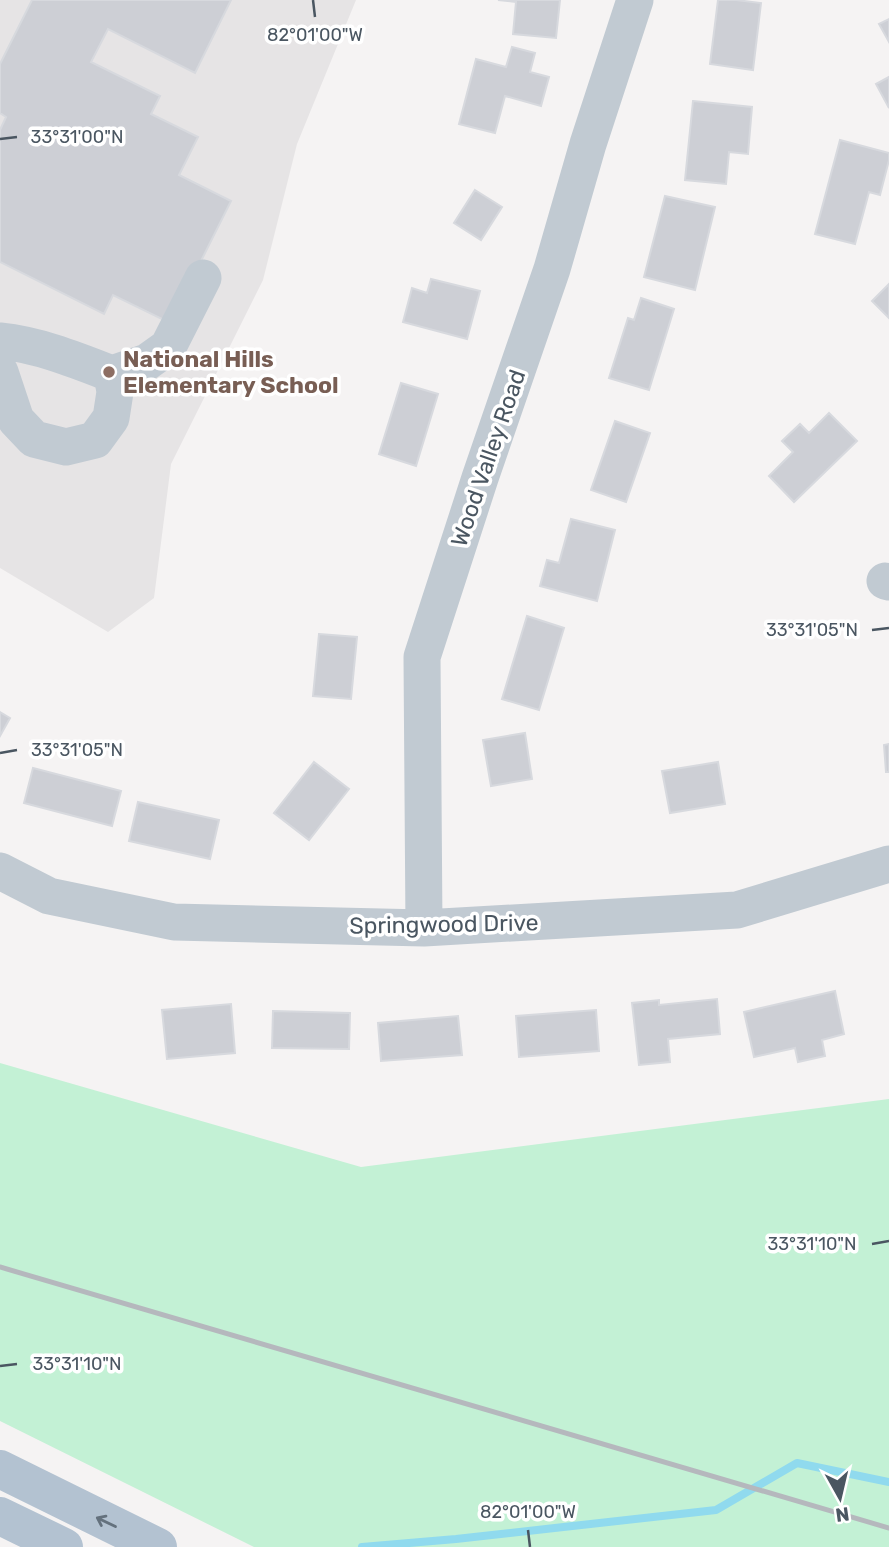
<svg xmlns="http://www.w3.org/2000/svg" width="889" height="1547" viewBox="0 0 889 1547" font-family="Rubik,sans-serif">
  <rect width="100%" height="100%" fill="#f5f3f3"/>
  <!-- education -->
  <path fill="#e6e4e5" d="M0,0H356L297,144L263,280L171,464L154,598L108,632L0,568Z"/>
  <!-- green -->
  <path fill="#c3f1d5" d="M0,1063L361,1167L889,1099V1547H254L0,1421Z"/>
  <g fill="none" stroke-linecap="round" stroke-linejoin="round">
    <!-- stream -->
    <path stroke="#90daee" stroke-width="8" d="M362,1547L456,1539L716,1510L797,1463L889,1482"/>
  </g>
  <!-- building -->
  <path fill="#cdcfd5" stroke="#d7d9de" stroke-width="2" d="M32,0H231L195,73L108,29L91,62L160,96L151,114L198,137L179,175L231,201L170,323L113,295L104,314L0,262V130L6,117L0,113V64Z
    M498,0H560L556,38L513,34L516,2Z
    M718,0H736L761,3L753,70L710,64Z
    M889,19V42L879,24Z
    M512,47L535,53L530,72L549,77L541,106L505,96L495,133L459,124L476,59L506,67Z
    M889,77V108L876,84Z
    M693,101L752,107L748,154L729,152L726,184L685,180Z
    M840,140L889,153V160L880,195L869,192L855,244L815,234Z
    M475,190L502,207L481,240L454,223Z
    M665,196L715,207L695,290L644,277Z
    M431,279L480,291L467,339L403,322L412,288L427,293Z
    M889,284V318L872,301Z
    M641,298L674,309L649,390L609,378L628,318L634,320Z
    M401,383L438,394L416,466L379,454Z
    M829,413L857,441L794,502L769,476L793,452L782,441L800,424L809,433Z
    M615,421L650,433L626,502L591,490Z
    M571,519L615,530L597,601L540,586L547,560L559,563Z
    M527,616L564,628L539,710L502,699Z
    M319,634L357,637L351,699L313,696Z
    M0,712L10,718L0,736Z
    M525,733L532,779L491,786L483,740Z
    M889,744V772H886L884,745Z
    M314,762L349,789L309,840L274,813Z
    M718,762L725,804L670,813L662,771Z
    M33,768L121,791L112,826L24,803Z
    M138,802L219,820L210,859L129,841Z
    M835,991L844,1034L822,1040L825,1056L798,1062L795,1048L754,1057L744,1012Z
    M717,999L720,1034L668,1039L670,1062L639,1065L632,1003L659,1000V1005Z
    M231,1004L235,1053L167,1059L162,1010Z
    M596,1010L599,1051L519,1057L516,1016Z
    M273,1011L350,1013L349,1049L272,1048Z
    M458,1016L462,1055L381,1061L378,1023Z"/>
  <g fill="none" stroke-linecap="round" stroke-linejoin="round">
    <!-- minor -->
    <path stroke="#c1cad2" stroke-width="37" d="M0,341C39,345 76,360 112,374L115,392L111,418L95,440L66,447L34,439L16,420L0,372
      M112,374L147,362L168,347L203,278
      M885,581L889,582
      M0,871L49,896L174,922L424,928L737,910L889,864
      M424,928L422,657L480,478L552,269L588,144L635,0"/>
    <!-- major -->
    <path stroke="#b3c2d1" stroke-width="38" d="M0,1469L158,1547
      M0,1516L64,1547"/>
    <!-- rail -->
    <path stroke="#b5b8bd" stroke-width="5" d="M0,1267L889,1528"/>
  </g>
  <!-- one-way arrows -->
  <defs><path id="oneway-shaft" d="M-6 0H5M1.5-3L5.5 0L1.5 3" fill="none" stroke-width="1.6" stroke-linecap="round" stroke-linejoin="round" transform="scale(1.75)"/></defs>
  <use stroke="#64717d" href="#oneway-shaft" transform="translate(106 1522) rotate(-154)"/>
  <!-- ticks -->
  <path fill="none" stroke="#4a5661" stroke-width="2.5" d="M313,0L315,17M0,139L17,137M872,630L889,628M0,753L17,750M872,1244L889,1241M0,1366L17,1364M528,1530L530,1547"/>
  <!-- markers -->
  <circle fill="#8d6e63" stroke="#fff" stroke-width="2.5" cx="109" cy="372" r="7"/>
  <g text-anchor="middle" stroke-width="7" stroke-linejoin="round" paint-order="stroke">
    <!-- education labels -->
    <g font-size="23" font-weight="bold" fill="#785e54" stroke="#fff" text-anchor="start">
      <text x="123" y="367">National Hills<tspan x="123" dy="26">Elementary School</tspan></text>
    </g>
    <!-- street labels -->
    <g font-size="23" fill="#4a5661" stroke="#fff">
      <text transform="translate(488 458) rotate(-71)" y="8">Wood Valley Road</text>
      <text transform="translate(444 924) rotate(-1)" y="8">Springwood Drive</text>
    </g>
  </g>
  <g font-size="18" text-anchor="middle" fill="#4a5661" stroke="#fff" stroke-width="7" stroke-linejoin="round" paint-order="stroke">
    <text x="315" y="41">82°01'00"W</text>
    <text x="77" y="143">33°31'00"N</text>
    <text x="812" y="636">33°31'05"N</text>
    <text x="77" y="756">33°31'05"N</text>
    <text x="812" y="1250">33°31'10"N</text>
    <text x="77" y="1370">33°31'10"N</text>
    <text x="528" y="1518">82°01'00"W</text>
  </g>
  <!-- north arrow -->
  <g transform="translate(840 1498) rotate(172)" stroke="#ffffff" stroke-width="5" paint-order="stroke">
  <path d="M0-5L12 26L0 18L-12 26Z" fill="#4a5661"/>
  <text y="-10" font-size="19" font-weight="bold" text-anchor="middle" fill="#4a5661">N</text>
  </g>
</svg>
